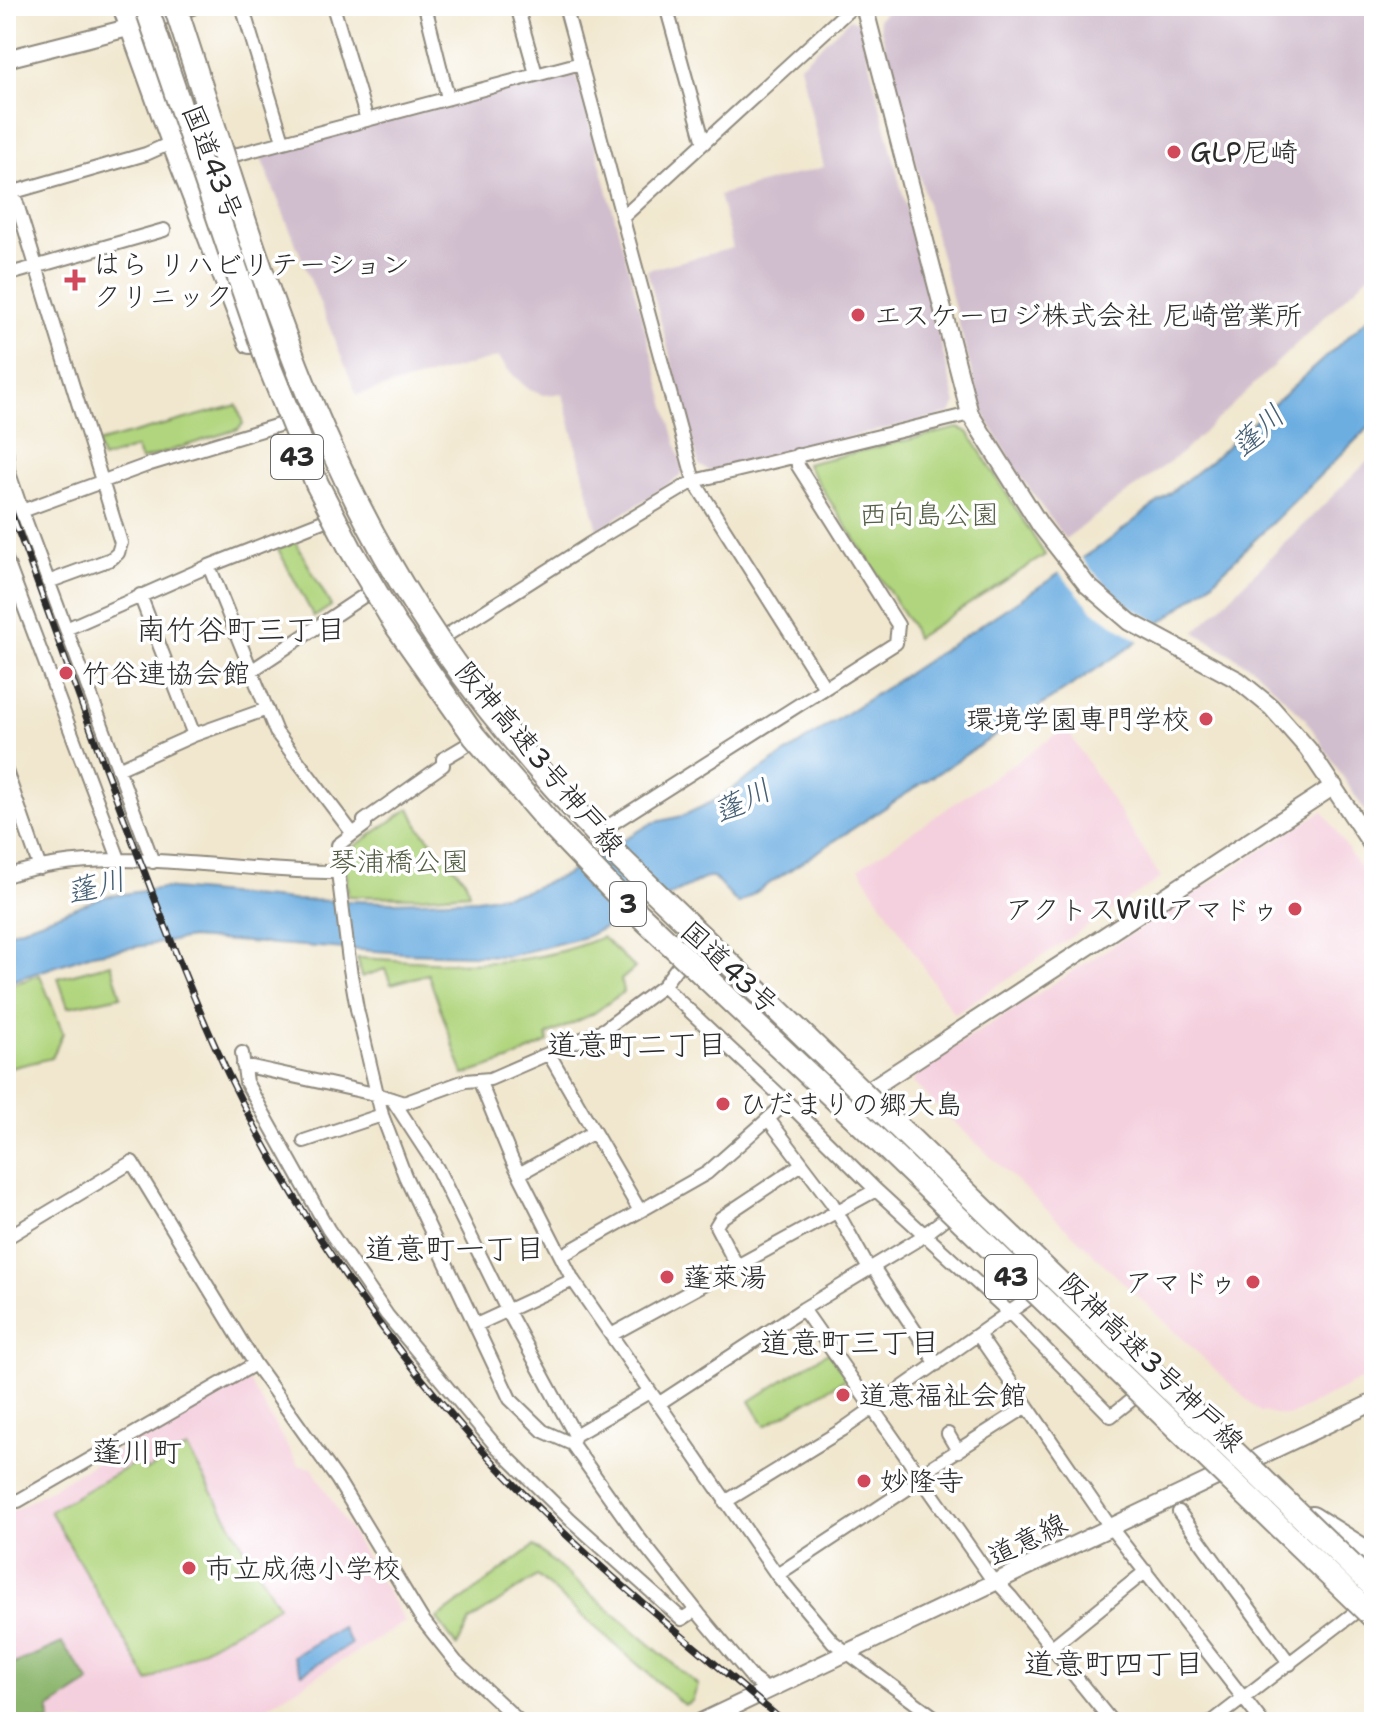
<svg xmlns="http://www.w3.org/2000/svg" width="1380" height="1728" viewBox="0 0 1380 1728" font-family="'Shantell Sans','Klee One',sans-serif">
  <rect width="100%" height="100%" fill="#fff"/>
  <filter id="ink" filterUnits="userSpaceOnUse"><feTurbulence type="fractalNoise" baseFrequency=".0125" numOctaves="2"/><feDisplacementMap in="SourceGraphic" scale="16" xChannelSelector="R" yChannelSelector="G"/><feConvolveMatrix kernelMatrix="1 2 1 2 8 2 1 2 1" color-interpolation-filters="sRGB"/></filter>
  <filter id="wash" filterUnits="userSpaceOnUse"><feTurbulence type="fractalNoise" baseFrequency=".006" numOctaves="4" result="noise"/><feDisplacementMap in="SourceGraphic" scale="32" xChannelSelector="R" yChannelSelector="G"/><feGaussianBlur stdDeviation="1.8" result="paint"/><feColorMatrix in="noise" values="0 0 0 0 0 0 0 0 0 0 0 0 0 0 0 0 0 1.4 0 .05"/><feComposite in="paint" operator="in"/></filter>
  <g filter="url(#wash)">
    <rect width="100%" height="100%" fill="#f1e7cf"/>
    <!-- built -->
    <path fill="#f4cfdd" d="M1066,728L1161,878L954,1014L859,868Z
      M1323,811L1374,890V1373L1288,1416L1260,1412L913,1083L917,1071Z
      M239,1380L249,1381L298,1465L312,1468L405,1622L242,1722H6V1515Z"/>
    <!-- industrial -->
    <path fill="#d0bdcd" d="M893,6H1374V270L1183,452L1065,539L1017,471L982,411L878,19Z
      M850,19L859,23L956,403L951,413L709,471L699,465L647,270L733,248L719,195L824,167L800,65Z
      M571,72L577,77L683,470L681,476L598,530L563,394L543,395L527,388L508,370L499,357L357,395L259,153Z
      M1374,455V825L1305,718L1254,669L1195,632Z"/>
    <!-- green -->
    <path fill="#b1d57e" stroke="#6e8054" stroke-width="2" d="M237,405L243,424L238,429L141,460L136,448L102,459L97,443Z
      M958,428L968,432L1045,555L916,638L911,625L806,464Z
      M295,541L331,606L314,617L278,549Z
      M410,808L419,827L466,881L469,893L419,897L348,896L345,853Z
      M602,937L635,968L621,980L623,992L593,1014L547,1035L548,1042L511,1060L464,1075L428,974L391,984L385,969L361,977L357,958C445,962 518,973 602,937Z
      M111,964L121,996L68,1007L58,978Z
      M40,975L63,1033L52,1058L6,1069V987Z
      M828,1352L847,1378L765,1426L750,1401Z
      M187,1448L278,1606L148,1681L50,1511L140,1460L147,1471Z
      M534,1546L698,1685L692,1701L684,1705L537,1576L470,1621L457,1646L437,1619Z"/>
    <!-- forest -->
    <path fill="#8cb66d" stroke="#5c704c" stroke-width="2" d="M62,1643L90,1682L49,1709L50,1722H6V1657L14,1664Z"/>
    <!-- water -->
    <path fill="#6daee1" stroke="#4c6c86" stroke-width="2" d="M1374,313V422L1208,586L1127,649L738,904L713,877H708L585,937L508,956L404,953L191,938L92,954L6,983V934L103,897L163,888L292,900L394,902L477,899L523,892L565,875L652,823L682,816L712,802L1107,542L1213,459Z
      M342,1627L351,1644L302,1673L293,1656Z"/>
    <!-- pier -->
    <path fill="#f1e7cf" d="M1080,555L1090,568L1115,594L1129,606L1164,625L1141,643L1092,610L1057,570Z"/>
  </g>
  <g filter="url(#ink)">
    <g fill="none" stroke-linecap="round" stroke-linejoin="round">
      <defs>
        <path id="street" d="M242,6L283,141
          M333,6L367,120
          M425,6L448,98
          M517,6L536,74
          M666,6L704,143
          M227,157L581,63
          M6,168L121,543L118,553L111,559L48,582
          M14,192L146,154L173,142
          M623,217L853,6
          M10,274L164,230
          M6,448L8,470L22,511L153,862
          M22,511L150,464L282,424
          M328,519L209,566L276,732L353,834
          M6,559L119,859
          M140,595L194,735
          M66,629L209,566
          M441,639L591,543L694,481L565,6
          M251,671L368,593
          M825,688L694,481L970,414
          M470,743L443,759V765L364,821L365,825L338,845V872L350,969L357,1009L382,1115L405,1176L510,1399L543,1431L572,1444L639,1538L699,1614L753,1679L768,1690
          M118,769L194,735L267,709
          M6,771L40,868
          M602,830L896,643L898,625L798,466L797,455
          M6,876C108,842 232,873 338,872
          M663,986L787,1102L876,1190L1011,1314L1111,1416L1135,1397
          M242,1053L246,1082L328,1229L387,1315L495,1445L570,1519L682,1619L696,1610
          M549,1054L640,1211
          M243,1065L379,1095L404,1103L465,1081L490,1079L605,1029L663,986L681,962
          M479,1080L512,1160L573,1280L777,1575L833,1642L941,1722
          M392,1099L437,1168L504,1304L575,1435
          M769,1120L832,1203L869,1269
          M304,1141L382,1115
          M519,1174L594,1132
          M6,1238L132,1162L255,1364L337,1479L422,1619L456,1662L520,1722
          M561,1256L707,1173L787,1102
          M737,1266L716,1226L721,1218L802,1164
          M873,1267L937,1364
          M803,1309L991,1578L997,1582L1011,1597L1112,1722
          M476,1325L573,1280
          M611,1335L876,1190
          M979,1336L1111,1528L1262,1722
          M658,1404L803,1309L917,1240L948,1216
          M948,1434L958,1451
          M573,1441L575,1435L649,1392
          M919,1475L1026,1407
          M6,1498L18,1501L255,1364
          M725,1502L842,1430L1031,1297
          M1179,1512L1290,1664
          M777,1575L922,1479
          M1052,1647L1146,1571
          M1212,1722L1357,1611"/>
        <path id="secondary" d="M864,6L970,414L1040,525L1087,585L1130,622L1238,680L1271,707L1308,749L1374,848
          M6,59L132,27L192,6
          M6,514L22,511
          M869,1090L1334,786
          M701,1722L1374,1402"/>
        <path id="highway" d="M124,6L173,142L250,342
          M1312,1518L1374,1557"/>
      </defs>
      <!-- street casing -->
      <use href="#street" stroke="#8e897d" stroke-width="16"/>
      <!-- secondary casing -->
      <use href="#secondary" stroke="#8e897d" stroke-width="20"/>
      <!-- highway casing -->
      <use href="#highway" stroke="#8e897d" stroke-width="26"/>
      <!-- street -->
      <use href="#street" stroke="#fff" stroke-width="12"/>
      <!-- secondary -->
      <use href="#secondary" stroke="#fff" stroke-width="16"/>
      <!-- highway -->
      <use href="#highway" stroke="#fff" stroke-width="22"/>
      <defs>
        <path id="rail" d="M6,498C52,621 95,745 143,868C169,937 196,1006 228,1074C292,1207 378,1332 476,1443C568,1547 679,1632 784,1722"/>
      </defs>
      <!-- rail casing -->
      <use href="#rail" stroke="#2b2b2b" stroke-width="7"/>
      <!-- rail -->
      <use href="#rail" stroke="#fff" stroke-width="4" stroke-dasharray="12" stroke-linecap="butt"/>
      <defs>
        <path id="highway-bridge" d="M146,6L268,363L317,484L350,548L395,624L474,736L550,824L612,889L854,1117L1374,1618
          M175,6C243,211 300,427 418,610C476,701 546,781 620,858L1374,1587"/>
      </defs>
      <!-- highway-bridge casing -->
      <use href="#highway-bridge" stroke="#8e897d" stroke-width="26" stroke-linecap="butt"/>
      <!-- highway-bridge -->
      <use href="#highway-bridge" stroke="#fff" stroke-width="22"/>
    </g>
  </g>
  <!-- markers -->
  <g fill="#d1495b" stroke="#fff" stroke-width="3">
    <circle cx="1174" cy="152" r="8"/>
    <path d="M71 268h8v8h8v8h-8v8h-8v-8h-8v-8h8z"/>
    <circle cx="858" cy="315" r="8"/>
    <circle cx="66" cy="673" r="8"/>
    <circle cx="1206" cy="719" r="8"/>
    <circle cx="1295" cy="909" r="8"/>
    <circle cx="723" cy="1104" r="8"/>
    <circle cx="667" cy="1277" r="8"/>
    <circle cx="1253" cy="1282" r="8"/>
    <circle cx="843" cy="1395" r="8"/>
    <circle cx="864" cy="1481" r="8"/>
    <circle cx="189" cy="1568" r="8"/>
  </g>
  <g text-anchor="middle" stroke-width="7" stroke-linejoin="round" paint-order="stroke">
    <!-- shield labels -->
    <g fill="#fff" stroke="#6b6b6b" stroke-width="2">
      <rect x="271" y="435" width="52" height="44" rx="6"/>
      <rect x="610" y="882" width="36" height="44" rx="6"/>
      <rect x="985" y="1255" width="52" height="44" rx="6"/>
    </g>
    <g font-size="26" font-weight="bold" fill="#2b2b2b">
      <text x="297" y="466">43</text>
      <text x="628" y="913">3</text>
      <text x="1011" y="1286">43</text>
    </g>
    <!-- poi labels -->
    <g font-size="28" fill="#2b2b2b" stroke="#fff" text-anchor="start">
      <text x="1190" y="162">GLP尼崎</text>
      <text x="93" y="274">はら リハビリテーション<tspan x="93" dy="32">クリニック</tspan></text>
      <text x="874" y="325">エスケーロジ株式会社 尼崎営業所</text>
      <text x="82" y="683">竹谷連協会館</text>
      <text x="1190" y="729" text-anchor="end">環境学園専門学校</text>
      <text x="1279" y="919" text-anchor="end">アクトスWillアマドゥ</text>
      <text x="739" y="1114">ひだまりの郷大島</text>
      <text x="683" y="1287">蓬萊湯</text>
      <text x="1237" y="1292" text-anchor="end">アマドゥ</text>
      <text x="859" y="1405">道意福祉会館</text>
      <text x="880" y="1491">妙隆寺</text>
      <text x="205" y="1578">市立成徳小学校</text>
    </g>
    <!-- street labels -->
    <g font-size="28" fill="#2b2b2b" stroke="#fff">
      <text transform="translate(213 162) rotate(69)" y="10">国道43号</text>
      <text transform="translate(540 758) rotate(50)" y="10">阪神高速3号神戸線</text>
      <text transform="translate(730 967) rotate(43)" y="10">国道43号</text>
      <text transform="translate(1152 1362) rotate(44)" y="10">阪神高速3号神戸線</text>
      <text transform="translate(1027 1539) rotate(-26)" y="10">道意線</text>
    </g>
    <!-- park labels -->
    <g font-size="28" fill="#535e44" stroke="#fff">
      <text x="929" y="524">西向島公園</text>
      <text x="399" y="871">琴浦橋公園</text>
    </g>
    <!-- water labels -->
    <g font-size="30" font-style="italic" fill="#455f74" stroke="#fff">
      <text transform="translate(1258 431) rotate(-43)" y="10">蓬川</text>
      <text transform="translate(742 801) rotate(-26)" y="10">蓬川</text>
      <text transform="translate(96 886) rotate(-15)" y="10">蓬川</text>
    </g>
    <!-- neighbourhood labels -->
    <g font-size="30" fill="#2b2b2b" stroke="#fff">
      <text x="241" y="640">南竹谷町三丁目</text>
      <text x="637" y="1055">道意町二丁目</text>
      <text x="455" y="1259">道意町一丁目</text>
      <text x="850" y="1353">道意町三丁目</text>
      <text x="137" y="1462">蓬川町</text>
      <text x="1114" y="1674">道意町四丁目</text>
    </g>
  </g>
  <!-- margin -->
  <rect width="1380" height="1728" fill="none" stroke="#fff" stroke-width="32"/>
</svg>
